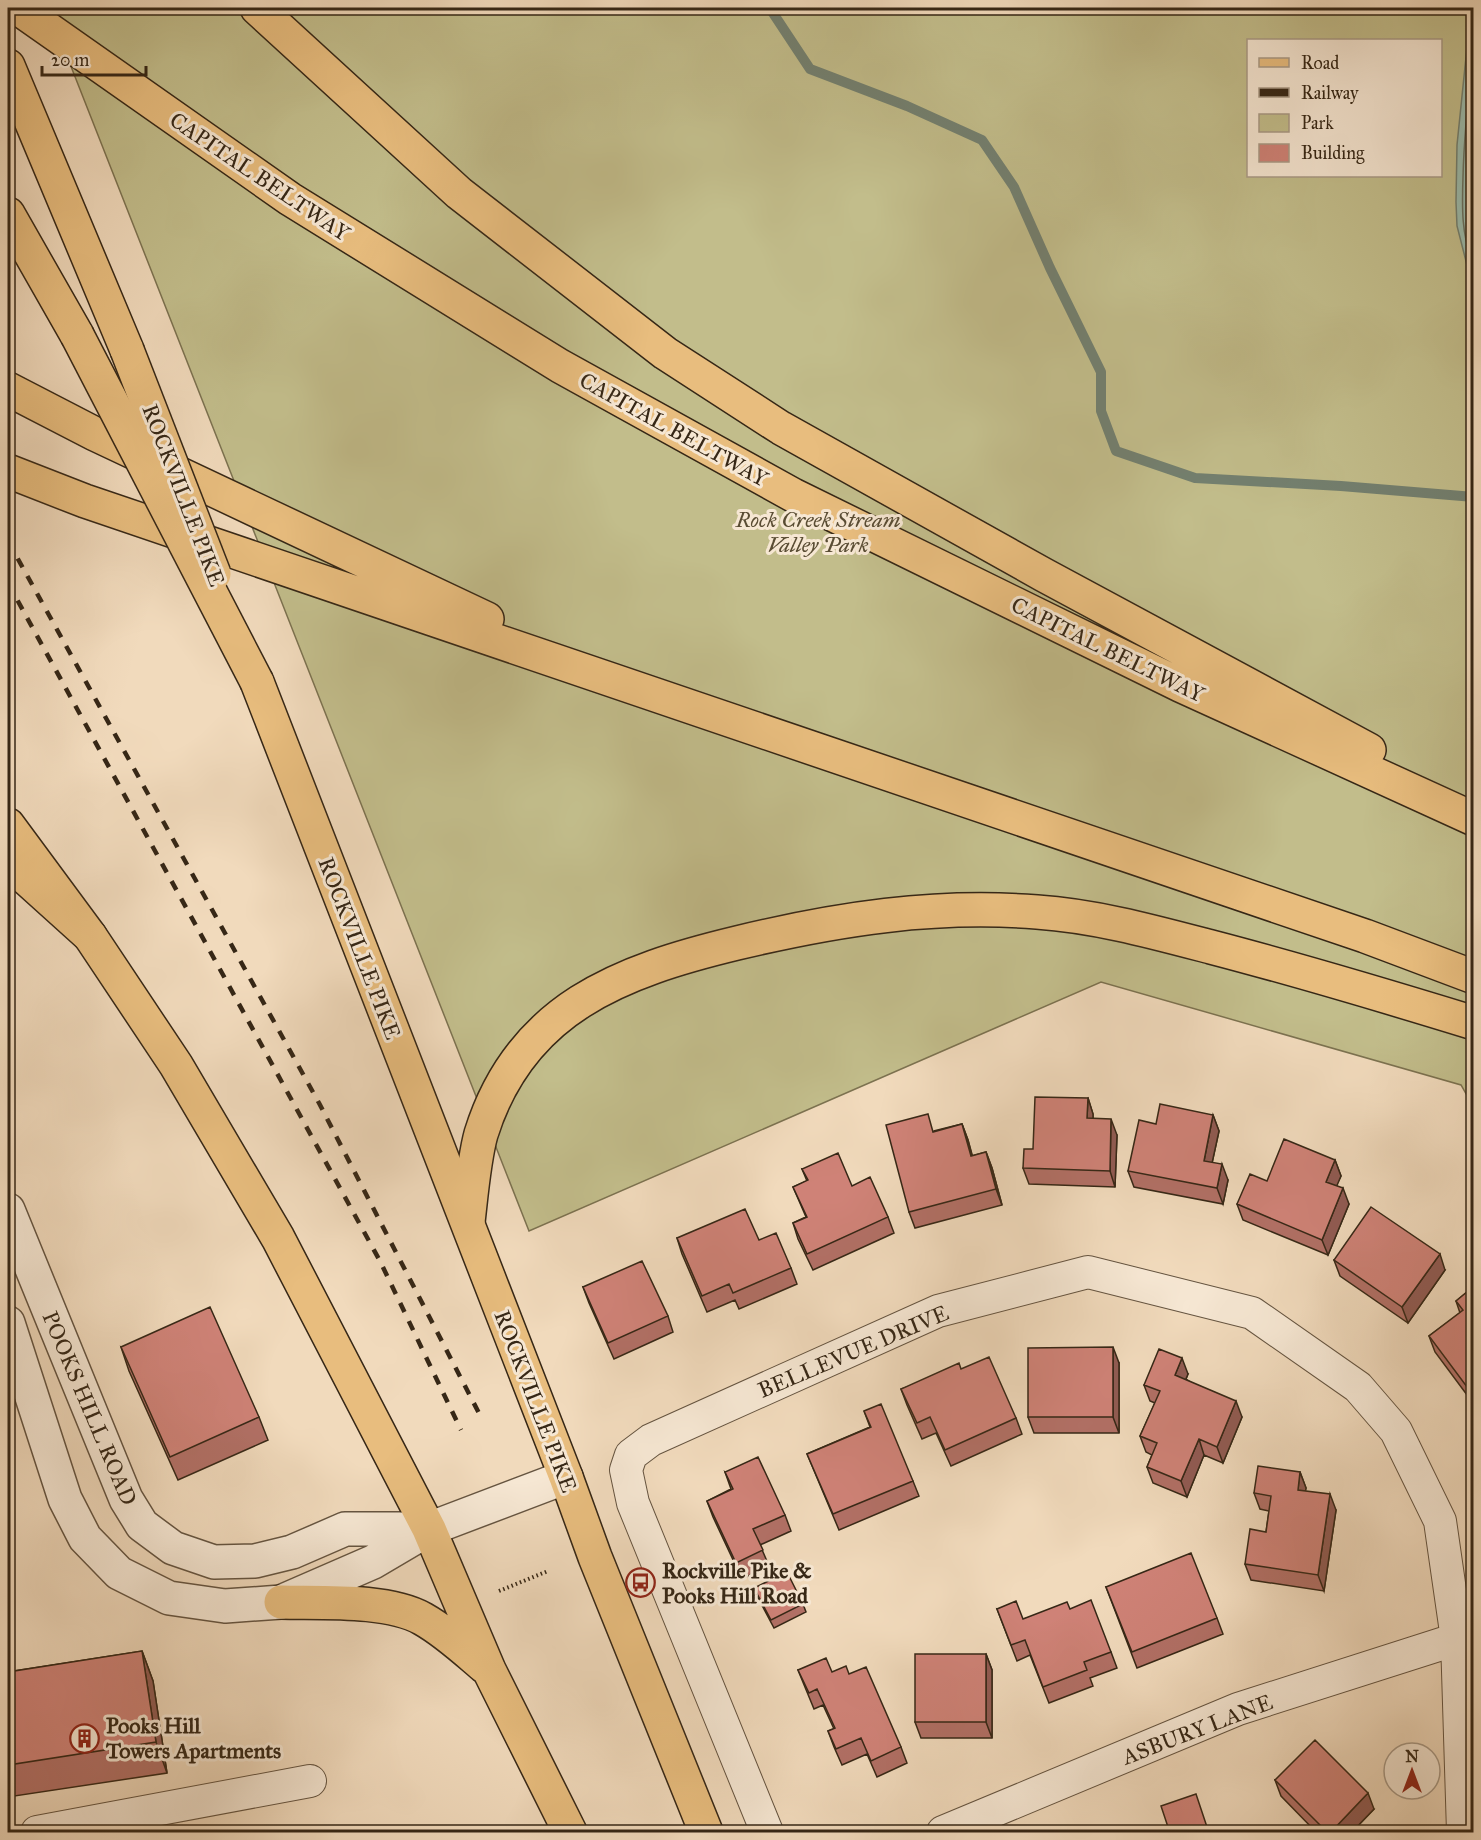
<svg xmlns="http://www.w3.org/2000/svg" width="1481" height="1840" viewBox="0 0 1481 1840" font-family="'IM FELL Great Primer',serif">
  <rect width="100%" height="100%" fill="#f1dabc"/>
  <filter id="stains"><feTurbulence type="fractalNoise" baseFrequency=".00333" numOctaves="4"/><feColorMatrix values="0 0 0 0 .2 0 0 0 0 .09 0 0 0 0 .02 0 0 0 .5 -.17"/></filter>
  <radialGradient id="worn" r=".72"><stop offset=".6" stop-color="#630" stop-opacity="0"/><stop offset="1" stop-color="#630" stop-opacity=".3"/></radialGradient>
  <!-- green -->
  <path fill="#c2bd8b" stroke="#7c7250" stroke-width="1.5" fill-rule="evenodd" d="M48,8H1473V1106L1461,1085L1101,982L529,1231ZM1248,40H1440V176H1248Z"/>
  <!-- water -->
  <path fill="#9bbbac" stroke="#738070" stroke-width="1.5" d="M1471,8H1474L1473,270L1468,269L1457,226L1456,202L1457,145Z"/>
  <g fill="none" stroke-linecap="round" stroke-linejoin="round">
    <!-- shore -->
    <path stroke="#687161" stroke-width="1.5" d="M1474,42C1469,87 1464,131 1463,177C1462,206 1461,237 1474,264
      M1474,119L1470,201L1474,236"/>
    <!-- stream -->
    <path stroke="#738070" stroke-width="10" d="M771,10L810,69L907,106L982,140L1014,187L1050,268L1101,372V411L1116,451L1195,478L1341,486L1474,497"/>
    <defs>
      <path id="minor" d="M37,1832L310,1781
        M767,1832L633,1503L626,1470L631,1455L651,1440L938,1311L1088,1272L1252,1313L1358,1387L1396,1431L1440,1521L1457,1639L1463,1832
        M943,1832L1238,1709L1457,1639"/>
      <path id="tertiary" d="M8,1210L126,1499L142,1525L173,1548L214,1562L255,1561L292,1552L345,1529H427
        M8,1323L65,1499L85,1538L119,1573L169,1598L225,1606L281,1602L373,1562L429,1529L566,1477"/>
      <path id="primary" d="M8,66L127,350
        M257,682L566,1477L595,1557L706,1832
        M8,825L90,936L176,1065L278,1238L429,1529L489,1670L570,1832
        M281,1602C321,1603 388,1599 423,1619C446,1632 465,1650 485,1667"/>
      <path id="motorway" d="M18,8L290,199L560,366L793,495L1180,685L1474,819
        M257,8L459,193L665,353L781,428L1044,575L1369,750
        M8,214L77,335
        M8,389L95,434L487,619
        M8,471L85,501L1365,936L1474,977
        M8,862L90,936
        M468,1222C471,1196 474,1159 481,1134C520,1008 621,971 737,943C837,919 934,904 1037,912C1096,916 1154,932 1211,947C1299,970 1386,996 1474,1023"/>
    </defs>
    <!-- minor casing -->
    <use href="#minor" stroke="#655440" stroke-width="34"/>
    <!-- tertiary casing -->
    <use href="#tertiary" stroke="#655440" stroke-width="36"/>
    <!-- primary casing -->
    <use href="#primary" stroke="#362716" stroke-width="36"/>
    <!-- motorway casing -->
    <use href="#motorway" stroke="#362716" stroke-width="36"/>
    <!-- path -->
    <path stroke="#362716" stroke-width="4" stroke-dasharray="1.5 3" stroke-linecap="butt" d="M499,1591L548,1571"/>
    <!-- minor -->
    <use href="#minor" stroke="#f6e7d3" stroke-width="32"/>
    <!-- tertiary -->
    <use href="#tertiary" stroke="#f6e7d3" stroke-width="33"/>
    <!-- primary -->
    <use href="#primary" stroke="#e8bd7e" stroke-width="33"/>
    <!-- motorway -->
    <use href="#motorway" stroke="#e8bd7e" stroke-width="33"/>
    <!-- rail -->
    <path stroke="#362716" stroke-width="4.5" stroke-dasharray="10 10" stroke-linecap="butt" d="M8,541L319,1103L482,1419
      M8,583L380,1261L461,1430"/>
    <defs>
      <path id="primary-bridge" d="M127,350L214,574"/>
      <path id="motorway-bridge" d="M77,335L257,682"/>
    </defs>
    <!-- primary-bridge casing -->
    <use href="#primary-bridge" stroke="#362716" stroke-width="36" stroke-linecap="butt"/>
    <!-- motorway-bridge casing -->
    <use href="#motorway-bridge" stroke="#362716" stroke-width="36" stroke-linecap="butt"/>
    <!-- primary-bridge -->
    <use href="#primary-bridge" stroke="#e8bd7e" stroke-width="33"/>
    <!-- motorway-bridge -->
    <use href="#motorway-bridge" stroke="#e8bd7e" stroke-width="33"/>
  </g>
  <!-- wall -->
  <path fill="#b27066" stroke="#362716" stroke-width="1.5" d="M1088,1098L1093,1114V1119L1117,1135L1115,1187L1029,1184L1023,1168L1033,1149Z
    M1213,1115L1219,1131L1212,1163L1228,1180L1223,1204L1134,1187L1128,1171L1156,1124Z
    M962,1124L968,1140L972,1156L986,1152L992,1168L1002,1205L915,1228L909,1212L934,1131Z
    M1335,1160L1341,1176L1336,1186L1349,1204L1328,1255L1243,1220L1237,1204L1267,1181Z
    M802,1169L852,1186L888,1217L894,1233L813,1270L798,1239L793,1223L806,1217L793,1187L807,1181Z
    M677,1238L759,1240L791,1268L797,1284L739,1309L735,1300L707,1312L682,1254Z
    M1334,1260L1445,1270L1408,1323L1340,1276Z
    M583,1287L668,1316L673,1332L614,1359L589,1303Z
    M1473,1287V1403L1435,1352L1429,1336L1460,1313L1456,1301Z
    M121,1347L259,1417L268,1440L178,1480L129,1371Z
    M1119,1363V1433H1034L1028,1417Z
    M961,1369L1016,1418L1022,1434L951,1466L936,1433L922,1439L907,1405L901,1389Z
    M1188,1374L1186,1379L1242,1417L1223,1463L1204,1455L1187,1497L1153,1483L1147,1467L1152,1455L1146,1452L1140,1436L1155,1403L1150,1401L1144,1385Z
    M864,1411L913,1481L919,1496L839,1530L807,1454L870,1427Z
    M725,1472L785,1515L791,1531L760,1545L769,1566L742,1579L713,1517L707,1501L731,1489Z
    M1300,1472L1306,1488L1305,1491L1336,1510L1324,1591L1251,1580L1245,1564L1266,1532L1269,1511L1260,1509L1254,1493Z
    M1106,1587L1217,1618L1223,1634L1137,1668Z
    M754,1588L803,1604L806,1612L774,1628L757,1596Z
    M997,1609L1023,1619L1070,1609L1111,1652L1117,1668L1090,1678L1093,1686L1049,1703L1030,1655L1017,1661Z
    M142,1651L153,1681L167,1773L8,1797V1672Z
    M986,1654L992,1670V1738H921L915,1722Z
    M798,1670L849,1674L901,1747L907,1763L877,1777L867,1754L842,1765L834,1747L828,1731L834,1729L823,1705L814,1709Z
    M1275,1780L1374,1809L1351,1833H1317L1281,1796Z"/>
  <!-- shaded-wall -->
  <path fill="#915b53" stroke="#362716" stroke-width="1.5" d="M1088,1098L1093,1114V1134L1087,1118Z
    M1213,1115L1219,1131L1209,1177L1204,1161Z
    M1111,1119L1117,1135L1115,1187L1110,1171Z
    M962,1124L968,1140L977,1172L971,1156Z
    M986,1152L992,1168L1002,1205L996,1189Z
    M1335,1160L1341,1176L1332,1197L1326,1182Z
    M1222,1164L1228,1180L1223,1204L1217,1188Z
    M1343,1188L1349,1204L1328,1255L1322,1240Z
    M1440,1254L1445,1270L1408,1323L1402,1307Z
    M1113,1347L1119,1363V1433L1113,1417Z
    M1182,1358L1188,1374L1181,1391L1175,1375Z
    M1236,1401L1242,1417L1223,1463L1217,1447Z
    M1199,1439L1204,1455L1187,1497L1181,1481Z
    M1300,1472L1306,1488L1303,1506L1298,1490Z
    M1330,1494L1336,1510L1324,1591L1318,1575Z
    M142,1651L153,1681L167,1773L156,1742Z
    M986,1654L992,1670V1738L986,1722Z
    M1368,1793L1374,1809L1351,1833H1330Z"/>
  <!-- building -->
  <path fill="#cf8277" stroke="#362716" stroke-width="1.5" d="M1035,1097L1088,1098L1087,1118L1111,1119L1110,1171L1023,1168L1024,1149H1033Z
    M1160,1104L1213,1115L1204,1161L1222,1164L1217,1188L1128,1171L1139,1120L1156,1124Z
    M928,1114L933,1132L962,1124L971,1156L986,1152L996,1189L909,1212L886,1125Z
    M1284,1139L1335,1160L1326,1182L1343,1188L1322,1240L1237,1204L1250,1174L1267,1181Z
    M838,1153L852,1186L870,1177L888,1217L807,1254L793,1223L807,1217L793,1187L808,1180L802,1169Z
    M1371,1207L1440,1254L1402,1307L1334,1260Z
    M745,1209L759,1240L776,1233L791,1268L733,1293L729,1284L702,1296L677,1238Z
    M642,1261L668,1316L608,1343L583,1287Z
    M1473,1287V1395L1429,1336L1463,1310L1456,1301Z
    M210,1307L259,1417L170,1457L121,1347Z
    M1113,1347V1417H1028V1348Z
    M1159,1349L1182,1358L1175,1375L1236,1401L1217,1447L1199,1439L1181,1481L1147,1467L1157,1443L1140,1436L1160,1391L1144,1385Z
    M989,1357L1016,1418L945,1450L930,1417L917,1423L901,1389L959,1363L961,1369Z
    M881,1404L913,1481L833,1514L807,1454L871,1427L864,1411Z
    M758,1457L785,1515L753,1529L763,1550L736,1563L707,1501L733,1489L725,1472Z
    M1258,1466L1300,1472L1298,1490L1330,1494L1318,1575L1245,1564L1250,1529L1266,1532L1271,1496L1254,1493Z
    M1191,1553L1217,1618L1132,1652L1106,1587Z
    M787,1572L803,1604L771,1620L754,1588Z
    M1091,1600L1111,1652L1084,1662L1087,1670L1043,1687L1025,1640L1011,1645L997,1609L1016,1601L1023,1619L1067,1602L1070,1609Z
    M142,1651L156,1742L8,1765V1672Z
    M915,1654H986V1722H915Z
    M826,1658L832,1672L846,1666L849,1674L866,1667L901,1747L871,1761L861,1738L836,1749L828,1731L835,1728L817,1689L809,1693L798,1670Z
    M1315,1740L1368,1793L1330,1833H1328L1275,1780Z
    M1196,1794L1209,1833H1162L1169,1830L1161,1806Z"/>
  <!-- icons -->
  <defs>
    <symbol id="bus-ring" viewBox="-11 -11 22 22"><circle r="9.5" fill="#f6e7d3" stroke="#8f2418" stroke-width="1.5"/><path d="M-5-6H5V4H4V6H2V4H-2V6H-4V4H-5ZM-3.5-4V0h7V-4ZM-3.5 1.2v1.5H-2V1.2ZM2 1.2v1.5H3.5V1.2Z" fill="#8f2418"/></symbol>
    <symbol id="building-ring" viewBox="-11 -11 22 22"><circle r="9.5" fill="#f6e7d3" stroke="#8f2418" stroke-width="1.5"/><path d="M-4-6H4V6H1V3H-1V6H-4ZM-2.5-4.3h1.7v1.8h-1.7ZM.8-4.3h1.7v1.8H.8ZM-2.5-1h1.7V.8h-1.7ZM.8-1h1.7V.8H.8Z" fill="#8f2418"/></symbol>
  </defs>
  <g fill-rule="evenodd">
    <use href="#bus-ring" x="624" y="1566" width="33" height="33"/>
    <use href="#building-ring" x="68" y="1722" width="33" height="33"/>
  </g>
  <g text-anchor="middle" stroke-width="6" stroke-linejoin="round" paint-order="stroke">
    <!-- street labels -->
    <g font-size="22" fill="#362716" stroke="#f6e7d3">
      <text transform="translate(260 176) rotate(34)" y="8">CAPITAL BELTWAY</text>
      <text transform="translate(674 429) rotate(29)" y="8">CAPITAL BELTWAY</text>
      <text transform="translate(184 495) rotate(69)" y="8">ROCKVILLE PIKE</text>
      <text transform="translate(1108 649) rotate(26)" y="8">CAPITAL BELTWAY</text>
      <text transform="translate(360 948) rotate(69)" y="8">ROCKVILLE PIKE</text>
      <text transform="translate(853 1351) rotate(-23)" y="8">BELLEVUE DRIVE</text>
      <text transform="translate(536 1401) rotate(69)" y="8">ROCKVILLE PIKE</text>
      <text transform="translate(90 1408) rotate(67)" y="8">POOKS HILL ROAD</text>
      <text transform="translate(1197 1729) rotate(-21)" y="8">ASBURY LANE</text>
    </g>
    <!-- park labels -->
    <g font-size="22" font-style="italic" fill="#594c33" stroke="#f6e7d3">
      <text x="818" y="527">Rock Creek Stream<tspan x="818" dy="25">Valley Park</tspan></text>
    </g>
    <!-- poi labels -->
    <g font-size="22" font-weight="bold" fill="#362716" stroke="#f6e7d3" text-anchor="start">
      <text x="662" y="1578">Rockville Pike &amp;<tspan x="662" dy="25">Pooks Hill Road</tspan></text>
      <text x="106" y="1733">Pooks Hill<tspan x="106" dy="25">Towers Apartments</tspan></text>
    </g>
  </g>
  <!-- margin -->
  <rect width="1481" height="1840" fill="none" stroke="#f1dabc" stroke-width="30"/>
  <rect x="9" y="9" width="1463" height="1822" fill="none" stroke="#362716" stroke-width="3"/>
  <rect x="15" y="15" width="1451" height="1810" fill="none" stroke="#362716" stroke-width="1.5"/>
  <!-- legend -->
  <rect x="1247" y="39" width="195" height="138" fill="#f6e7d3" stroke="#a99a87" stroke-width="1.5"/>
  <rect x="1259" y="58" width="30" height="9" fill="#e8bd7e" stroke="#a99a87" stroke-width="1.5"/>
  <text x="1301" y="69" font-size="18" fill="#362716">Road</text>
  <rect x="1259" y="88" width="30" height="9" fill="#362716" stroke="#a99a87" stroke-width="1.5"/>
  <text x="1301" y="99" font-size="18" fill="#362716">Railway</text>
  <rect x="1259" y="114" width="30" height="18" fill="#c2bd8b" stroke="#a99a87" stroke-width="1.5"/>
  <text x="1301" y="129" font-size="18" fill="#362716">Park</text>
  <rect x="1259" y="144" width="30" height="18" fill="#cf8277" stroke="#a99a87" stroke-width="1.5"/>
  <text x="1301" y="159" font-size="18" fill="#362716">Building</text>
  <!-- north arrow -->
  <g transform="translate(1412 1771)"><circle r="28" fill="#f6e7d3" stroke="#a99a87" stroke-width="1.5"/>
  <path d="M0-4.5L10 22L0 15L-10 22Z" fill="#8f2418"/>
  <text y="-9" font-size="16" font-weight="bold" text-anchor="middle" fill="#362716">N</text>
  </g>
  <!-- scale -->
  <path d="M42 66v9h104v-9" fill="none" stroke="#362716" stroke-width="3"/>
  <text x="51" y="66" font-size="18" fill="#362716" stroke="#f6e7d3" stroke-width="4.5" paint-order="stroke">20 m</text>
  <rect width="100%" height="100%" filter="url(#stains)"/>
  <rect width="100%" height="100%" fill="url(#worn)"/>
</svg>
